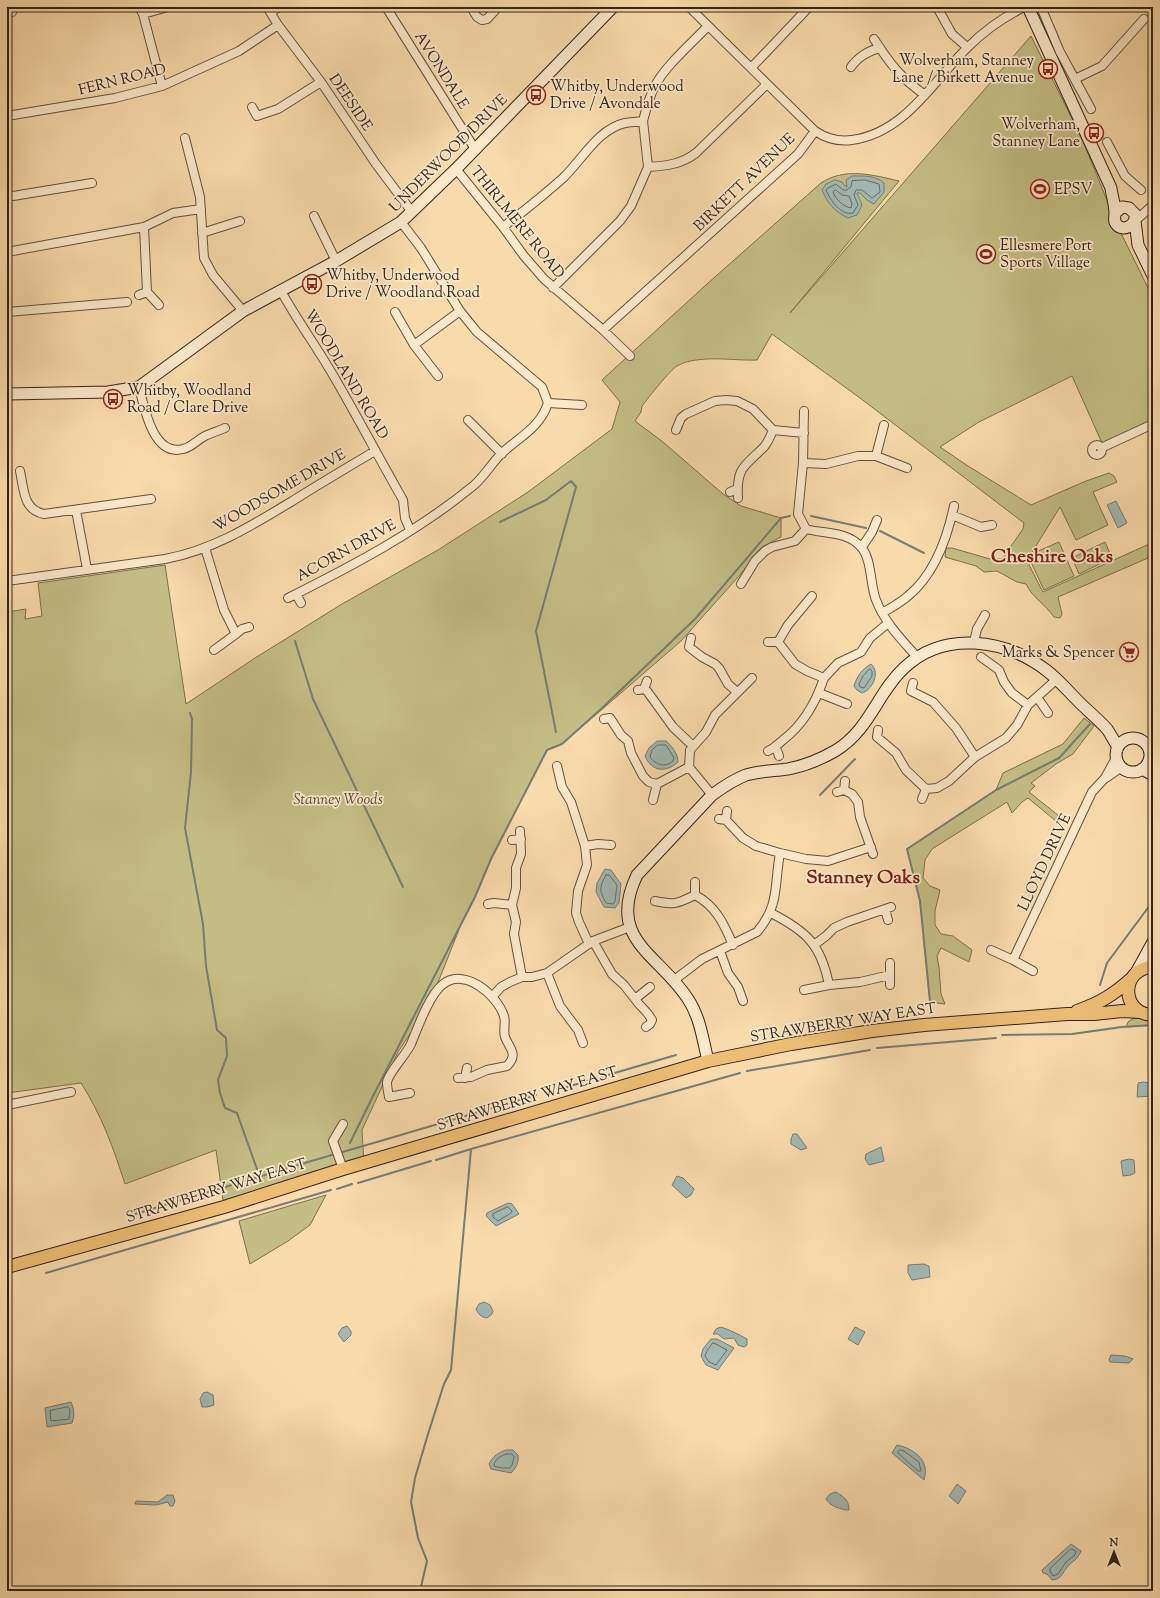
<svg xmlns="http://www.w3.org/2000/svg" width="1160" height="1598" viewBox="0 0 1160 1598" font-family="'Sorts Mill Goudy',serif">
  <rect width="100%" height="100%" fill="#fadbad"/>
  <filter id="stains"><feTurbulence type="fractalNoise" baseFrequency=".005" numOctaves="4"/><feColorMatrix values="0 0 0 0 .2 0 0 0 0 .09 0 0 0 0 .02 0 0 0 .5 -.17"/></filter>
  <radialGradient id="worn" r=".72"><stop offset=".6" stop-color="#630" stop-opacity="0"/><stop offset="1" stop-color="#630" stop-opacity=".3"/></radialGradient>
  <!-- green -->
  <path fill="#c4be86" stroke="#7c7050" d="M1031,36L1083,141L1117,225L1153,298V420L1102,443L1072,376L979,422L940,447L968,466L1031,505L1086,481L1109,473L1114,476L1117,482L1093,492L1108,525L1076,540L1060,507L1031,554L1059,542L1074,576L1044,590L1029,558L1027,561L1043,592L1147,545H1152L1153,552L1148,558L1058,597L1062,614L1060,618L1054,617C1046,605 1032,597 1026,584L1017,582L997,571L984,572L976,566L945,557L946,548H952L990,559H1002L1023,529L1024,523L860,398L772,334L757,360C734,361 698,354 677,366C670,370 649,397 642,406L641,412L635,421L663,442L723,494L741,506L781,518V537L762,547L739,576L681,641L562,744L547,750L491,859L475,897L460,927L437,985L416,1025L398,1052L362,1130L364,1164L224,1207L216,1150L125,1184C113,1147 102,1116 81,1083L7,1093V905L12,896L7,893V612L26,609L25,619L42,616L38,583L165,565L186,704L255,658L342,604L438,550L528,492L612,429L620,402L602,380L707,284L821,183C845,167 873,175 899,181L790,313Z
    M1105,542L1112,558L1079,574L1072,558Z
    M1084,718L1094,726L1073,754L1056,764L1031,783L1035,786L1029,792L1059,816L1057,822L1028,798L1022,802L1012,813L1007,802L932,849L925,860L923,878L930,886L940,890L935,911V925L941,934L953,936L972,950L969,962L941,948L937,956L939,967L941,994L945,1004L930,1002L920,901L907,849L996,790L1003,773L1063,744Z
    M1134,1018L1153,1020V1025L1126,1027L1128,1022Z
    M326,1195L310,1225L288,1241L250,1264L239,1221Z"/>
  <!-- water -->
  <path fill="#a1b9b3" stroke="#757d76" d="M852,176C863,176 875,175 884,183V192L874,204L867,200L860,193H857C861,205 865,201 857,215L848,218C834,211 828,204 822,190L826,184L835,180L842,182L845,186L847,187L846,180Z
    M1116,501L1127,523L1118,528L1107,505Z
    M871,664C881,673 872,690 862,693L857,690L854,686C857,676 862,669 871,664Z
    M657,741H666C672,746 678,754 678,762C666,773 652,772 645,756L649,748Z
    M605,869L611,870L621,884L619,903L615,908L604,907L596,892L597,883Z
    M1144,1082L1153,1084V1096L1137,1097L1138,1083Z
    M793,1134H797L807,1148L801,1150L791,1144V1139Z
    M881,1147L884,1161L869,1165L865,1159L866,1154Z
    M1129,1159L1134,1160L1135,1173L1131,1175L1123,1176L1121,1161Z
    M677,1176L683,1178L694,1189L691,1195L686,1198L672,1185Z
    M508,1203L512,1204L519,1214L496,1226L486,1216L487,1213Z
    M924,1264L929,1266L930,1277L912,1280L908,1273V1265Z
    M484,1302L490,1305L493,1311L492,1314L487,1318C481,1317 478,1314 476,1309L479,1304Z
    M347,1326L351,1331V1335L344,1342L338,1334L342,1328Z
    M721,1327C730,1330 738,1334 747,1339V1345L744,1347L738,1345L734,1338L724,1339L718,1334H713L716,1329Z
    M855,1327L865,1332L858,1345L848,1339Z
    M711,1339H717L734,1348L718,1370L706,1365L701,1356L703,1349Z
    M1111,1355L1125,1356L1133,1359L1129,1363L1110,1362L1109,1360Z
    M207,1392L213,1395L214,1405L207,1407H202L200,1399L203,1393Z
    M71,1402C74,1409 75,1415 72,1423L47,1427L45,1408Z
    M897,1445C908,1447 923,1455 925,1467C926,1471 925,1476 924,1480L892,1453Z
    M506,1450H513L518,1455C519,1463 516,1468 511,1473L491,1469L489,1464C493,1456 498,1453 506,1450Z
    M957,1484L966,1491L958,1504L949,1496Z
    M836,1492C844,1497 849,1500 849,1510C841,1510 830,1506 826,1499L830,1494Z
    M167,1495H173L175,1501L173,1506H170L168,1502L156,1505L135,1504L136,1501L158,1502Z
    M1071,1544L1081,1551C1077,1560 1074,1560 1068,1566C1063,1572 1061,1580 1052,1580L1047,1574L1043,1573L1042,1570Z"/>
  <g fill="none" stroke-linecap="round" stroke-linejoin="round">
    <!-- shore -->
    <path stroke="#6a6e67" stroke-width="1" d="M865,180L879,184L880,192L872,198L862,190H856L854,195L858,205L853,213C841,216 830,200 826,190L828,188L836,184L843,190H847L851,187L852,181Z
      M836,190L842,195L849,196L852,204L851,208C844,207 835,199 833,192Z
      M870,669L872,671V676L864,688L860,687L859,684L863,676Z
      M658,745H666L674,758L673,761C665,768 656,765 650,757L652,750Z
      M606,875H609L617,885L615,901L613,904L606,903C599,890 599,888 606,875Z
      M508,1207L512,1211L511,1213L498,1221L493,1217V1214Z
      M713,1343L716,1344L727,1350L716,1365L709,1362L705,1356L707,1351Z
      M68,1407L70,1410L69,1419L51,1421L50,1411Z
      M900,1450L904,1451L919,1462L921,1471H918L899,1454L898,1452Z
      M506,1454H512L514,1457L512,1465L510,1468H502L494,1466C494,1459 501,1456 506,1454Z
      M1071,1549L1076,1551L1075,1555L1066,1562L1058,1574L1053,1576L1050,1571V1569Z"/>
    <!-- stream -->
    <path stroke="#757d76" stroke-width="2" d="M811,516L866,528
      M500,522L546,500L571,481L576,487L536,631L556,732
      M880,531L924,553
      M295,641L313,699L403,887
      M190,713L192,719L191,772L185,828L203,924L206,966L217,1030L226,1038L227,1056L218,1080L220,1093L225,1108L237,1113L258,1172
      M820,795L855,759
      M1100,985L1107,963L1153,901
      M930,1002L920,901L907,849L996,790L1059,758L1090,724
      M1002,1035L1072,1034L1122,1027L1153,1025
      M877,1048L996,1038
      M747,1071L870,1050
      M567,1087L676,1055
      M377,1142L536,1095
      M350,1143L372,1098L475,897L491,859L547,750L562,744L601,709L695,619L781,518L790,516
      M471,1149L740,1073
      M339,1153L377,1142
      M358,1183L431,1161
      M337,1189L352,1184
      M135,1214L335,1154
      M46,1273L331,1190
      M420,1591L427,1561L418,1538L411,1502L415,1478L428,1434L444,1384L451,1370L471,1149L436,1160"/>
    <defs>
      <path id="street" d="M139,7L143,14L162,86
        M267,7L278,25L321,82L376,164L412,212
        M386,7L475,149
        M471,7L477,17L482,20L487,19L498,7
        M689,7L815,131
        M937,7L952,34L967,47
        M1041,7L1060,52L1091,109
        M7,12H12
        M271,12L279,7
        M143,14L168,7
        M874,39L880,48
        M851,67C857,58 869,50 880,48C894,69 904,80 925,95
        M751,68L809,7
        M1075,79L1102,66L1144,19
        M252,107L257,116L278,109L321,82
        M7,116L115,98L162,86L239,51L278,25
        M185,138L200,197L204,258L213,275L243,311
        M1107,142L1125,176L1141,190
        M648,167C666,166 682,164 696,153L767,84
        M456,169L503,227L524,256L544,279L603,330L630,356
        M7,197L92,183
        M314,216L336,261
        M1135,221L1153,205
        M144,227L147,292L159,305
        M503,227C524,211 544,195 563,178C582,160 598,129 625,123C631,122 637,122 643,121C646,109 649,97 655,86C665,66 692,43 708,26
        M202,233L240,221
        M7,252L144,227L173,213L201,209
        M553,288L620,221L631,206L648,167L643,121
        M281,291C297,320 316,346 333,375C357,416 379,458 403,500L405,518L410,530
        M139,295L147,292
        M7,312L127,302
        M395,312L414,345L460,311
        M603,330L798,154L815,131C827,139 838,142 852,140C905,133 933,81 968,47C986,29 1002,18 1024,7
        M414,345L438,376
        M139,387C144,407 153,457 183,449C192,447 197,440 205,436C211,433 218,431 225,428
        M548,403L582,405
        M804,411L803,463L798,514L806,529C824,534 847,531 861,547C872,559 870,585 876,600C885,623 901,639 917,657
        M468,420L502,454
        M676,430L681,418L686,414L715,401L726,400L737,401L753,409L773,430L804,433
        M1092 450a5 5 0 1 1 10 0a5 5 0 1 1-10 0Z
        M1101,448L1153,424
        M876,456L907,468
        M803,463L826,464L858,456H876L884,425
        M20,471C24,489 23,510 44,514L151,499
        M730,492L737,489
        M738,498C736,467 745,466 764,447C768,442 771,435 773,430
        M76,510L87,569
        M952,515L981,527L992,525
        M862,547L872,532L877,520
        M205,548L224,610L236,634L242,629L249,627
        M7,581L165,559C213,550 253,525 294,500C321,483 348,467 375,451
        M741,584L755,561L765,551L772,547L795,541L806,529
        M296,594L301,603
        M288,598C352,566 417,532 473,486C484,477 491,464 501,454C519,437 540,428 548,403L542,387L477,332L460,311L421,248L401,222
        M882,613C891,608 900,603 908,596C935,574 947,539 954,506
        M691,638L689,647L702,657L715,664L719,668L728,684L737,692
        M768,642H778L795,664L807,671L824,678L838,663L861,652L870,638L887,624
        M778,642L788,625L812,596
        M974,642L977,629L985,615
        M214,650L236,634
        M981,657L999,670L1004,682L1012,693L1028,705
        M913,683L911,691L933,702L956,728L975,757
        M644,689L647,681
        M638,690L644,689L647,691L673,727L693,746
        M819,693L847,704
        M1037,697L1048,713
        M604,719L610,718L621,735L628,741L631,753L643,776L649,782L657,784
        M878,730L877,737L896,753L906,770L926,789L937,788L949,781L975,757L1006,738L1017,725L1028,705L1057,679
        M776,748L779,756
        M768,751C775,748 777,745 783,740C804,724 816,702 824,678
        M557,766L562,787L571,802L585,846L587,865L578,891L576,913L579,922L589,944
        M1106,778L1122,767
        M844,790L845,781
        M837,792L844,790L852,794L858,802L860,817L873,854
        M712,795L689,767L690,750L706,732L715,715L752,678
        M922,799L926,789
        M653,800L657,784L689,767
        M719,819L726,820L743,838L756,846L780,853
        M726,820L727,811
        M512,840L521,839
        M585,846L598,844L611,845
        M695,882V895C716,906 724,924 733,945
        M655,901C674,905 677,904 695,895
        M488,904L494,903L512,905L516,922L514,934L522,977
        M512,905L516,888V868L521,854L520,831
        M885,909L888,920
        M771,913C806,931 821,944 829,985L804,990
        M593,941L612,974L624,985L635,999L650,987
        M814,945L826,936L834,928L847,922L891,907
        M991,950L1013,960
        M720,951L728,973L738,987L743,1001
        M890,963V985
        M1033,971L1013,960L1092,792L1105,778L1116,758
        M547,973L560,1006L578,1030L583,1043
        M673,981L702,959L757,932C780,905 774,885 780,853L806,859L828,861L871,847
        M829,985L860,982L890,975
        M492,997L501,987L510,982L522,977H532L547,973L593,941L630,927
        M635,999C641,1008 646,1009 652,1020L650,1024L646,1027
        M465,1078L467,1068
        M410,1093L389,1097C388,1092 387,1087 387,1082C389,1072 406,1055 411,1044C418,1027 429,996 442,985C464,966 497,995 504,1016C506,1022 503,1030 505,1037C509,1048 519,1054 507,1066L487,1070L471,1077L458,1078
        M7,1105L71,1092
        M343,1124L333,1141L343,1169"/>
      <path id="secondary" d="M1028,7L1111,188C1112,196 1115,205 1115,213C1115,217 1114,219 1115,222C1121,234 1137,226 1135,214L1129,208L1122,207L1115,213
        M1135,221L1138,245L1153,276
        M7,394L108,392L139,387L243,311L336,261L401,222L456,169L613,7
        M1116 755a17 17 0 1 1 34 0a17 17 0 1 1-34 0Z
        M1142,769L1153,775
        M1136,973L1153,942
        M708,1061C703,1040 700,1017 688,999C659,954 606,940 637,875L712,795C723,787 733,780 746,775C759,771 774,771 788,769C804,766 821,759 835,751C870,730 877,693 904,668C944,630 1005,639 1046,670C1058,679 1068,691 1079,702C1088,711 1098,719 1107,729C1111,735 1114,741 1118,747"/>
      <path id="primary" d="M1153,967C1120,968 1120,1014 1153,1015
        M1077,1011C1100,1003 1113,995 1131,979
        M7,1267L224,1207L343,1169L708,1061L791,1044L872,1031L924,1025L1067,1014H1094L1122,1011L1140,1012"/>
    </defs>
    <!-- street casing -->
    <use href="#street" stroke="#655140" stroke-width="10"/>
    <!-- secondary casing -->
    <use href="#secondary" stroke="#33231b" stroke-width="13"/>
    <!-- primary casing -->
    <use href="#primary" stroke="#33231b" stroke-width="14"/>
    <!-- street -->
    <use href="#street" stroke="#fce8ca" stroke-width="8"/>
    <!-- secondary -->
    <use href="#secondary" stroke="#fce8ca" stroke-width="11"/>
    <!-- primary -->
    <use href="#primary" stroke="#edbe76" stroke-width="12"/>
  </g>
  <!-- icons -->
  <defs>
    <symbol id="bus-ring" viewBox="-11 -11 22 22"><circle r="9.5" fill="#fce8ca" stroke="#8f2418" stroke-width="1.5"/><path d="M-5-6H5V4H4V6H2V4H-2V6H-4V4H-5ZM-3.5-4V0h7V-4ZM-3.5 1.2v1.5H-2V1.2ZM2 1.2v1.5H3.5V1.2Z" fill="#8f2418"/></symbol>
    <symbol id="stadium-ring" viewBox="-11 -11 22 22"><circle r="9.5" fill="#fce8ca" stroke="#8f2418" stroke-width="1.5"/><path d="M0-5a6.5 5 0 1 0 0 10a6.5 5 0 1 0 0-10ZM-3.5-1.8h7v3.6h-7Z" fill="#8f2418"/></symbol>
    <symbol id="supermarket-ring" viewBox="-11 -11 22 22"><circle r="9.5" fill="#fce8ca" stroke="#8f2418" stroke-width="1.5"/><path d="M-6-5.5h2.5l.6 2H6L4.5 2H-2.5L-4.4-4H-6ZM-1.5 3.2a1.3 1.3 0 1 0 .1 0ZM3 3.2a1.3 1.3 0 1 0 .1 0Z" fill="#8f2418"/></symbol>
  </defs>
  <g fill-rule="evenodd">
    <use href="#bus-ring" x="1037" y="58" width="22" height="22"/>
    <use href="#bus-ring" x="525" y="84" width="22" height="22"/>
    <use href="#bus-ring" x="1083" y="122" width="22" height="22"/>
    <use href="#stadium-ring" x="1029" y="178" width="22" height="22"/>
    <use href="#stadium-ring" x="975" y="243" width="22" height="22"/>
    <use href="#bus-ring" x="301" y="273" width="22" height="22"/>
    <use href="#bus-ring" x="102" y="388" width="22" height="22"/>
    <use href="#supermarket-ring" x="1118" y="641" width="22" height="22"/>
  </g>
  <g text-anchor="middle" stroke-width="3.5" stroke-linejoin="round" paint-order="stroke">
    <!-- poi labels -->
    <g font-size="15" fill="#33231b" stroke="#fce8ca" text-anchor="start">
      <text x="1034" y="65" text-anchor="end">Wolverham, Stanney<tspan x="1034" dy="17">Lane / Birkett Avenue</tspan></text>
      <text x="550" y="91">Whitby, Underwood<tspan x="550" dy="17">Drive / Avondale</tspan></text>
      <text x="1080" y="129" text-anchor="end">Wolverham,<tspan x="1080" dy="17">Stanney Lane</tspan></text>
      <text x="1054" y="194">EPSV</text>
      <text x="1000" y="250">Ellesmere Port<tspan x="1000" dy="17">Sports Village</tspan></text>
      <text x="326" y="280">Whitby, Underwood<tspan x="326" dy="17">Drive / Woodland Road</tspan></text>
      <text x="127" y="395">Whitby, Woodland<tspan x="127" dy="17">Road / Clare Drive</tspan></text>
      <text x="1115" y="657" text-anchor="end">Marks &amp; Spencer</text>
    </g>
    <!-- street labels -->
    <g font-size="15" fill="#33231b" stroke="#fce8ca">
      <text transform="translate(442 70) rotate(58)" y="5">AVONDALE</text>
      <text transform="translate(122 79) rotate(-14)" y="5">FERN ROAD</text>
      <text transform="translate(351 102) rotate(56)" y="5">DEESIDE</text>
      <text transform="translate(448 153) rotate(-45)" y="5">UNDERWOOD DRIVE</text>
      <text transform="translate(744 182) rotate(-44)" y="5">BIRKETT AVENUE</text>
      <text transform="translate(518 222) rotate(51)" y="5">THIRLMERE ROAD</text>
      <text transform="translate(347 374) rotate(59)" y="5">WOODLAND ROAD</text>
      <text transform="translate(279 490) rotate(-30)" y="5">WOODSOME DRIVE</text>
      <text transform="translate(346 550) rotate(-29)" y="5">ACORN DRIVE</text>
      <text transform="translate(1044 862) rotate(-65)" y="5">LLOYD DRIVE</text>
      <text transform="translate(843 1022) rotate(-9)" y="5">STRAWBERRY WAY EAST</text>
      <text transform="translate(527 1098) rotate(-17)" y="5">STRAWBERRY WAY EAST</text>
      <text transform="translate(216 1190) rotate(-17)" y="5">STRAWBERRY WAY EAST</text>
    </g>
    <!-- park labels -->
    <g font-size="15" font-style="italic" fill="#574a36" stroke="#fce8ca">
      <text x="338" y="804">Stanney Woods</text>
    </g>
    <!-- district labels -->
    <g font-size="19" font-weight="bold" fill="#7a1f14" stroke="#fce8ca">
      <text x="1052" y="562">Cheshire Oaks</text>
      <text x="863" y="883">Stanney Oaks</text>
    </g>
  </g>
  <!-- margin -->
  <rect width="1160" height="1598" fill="none" stroke="#fadbad" stroke-width="24"/>
  <rect x="8" y="8" width="1144" height="1582" fill="none" stroke="#33231b" stroke-width="2"/>
  <rect x="12" y="12" width="1136" height="1574" fill="none" stroke="#33231b"/>
  <!-- north arrow -->
  <g transform="translate(1114 1552)" stroke="#fce8ca" stroke-width="3" paint-order="stroke">
  <path d="M0-3L7 15L0 10L-7 15Z" fill="#33231b"/>
  <text y="-6" font-size="11" font-weight="bold" text-anchor="middle" fill="#33231b">N</text>
  </g>
  <rect width="100%" height="100%" filter="url(#stains)"/>
  <rect width="100%" height="100%" fill="url(#worn)"/>
</svg>
